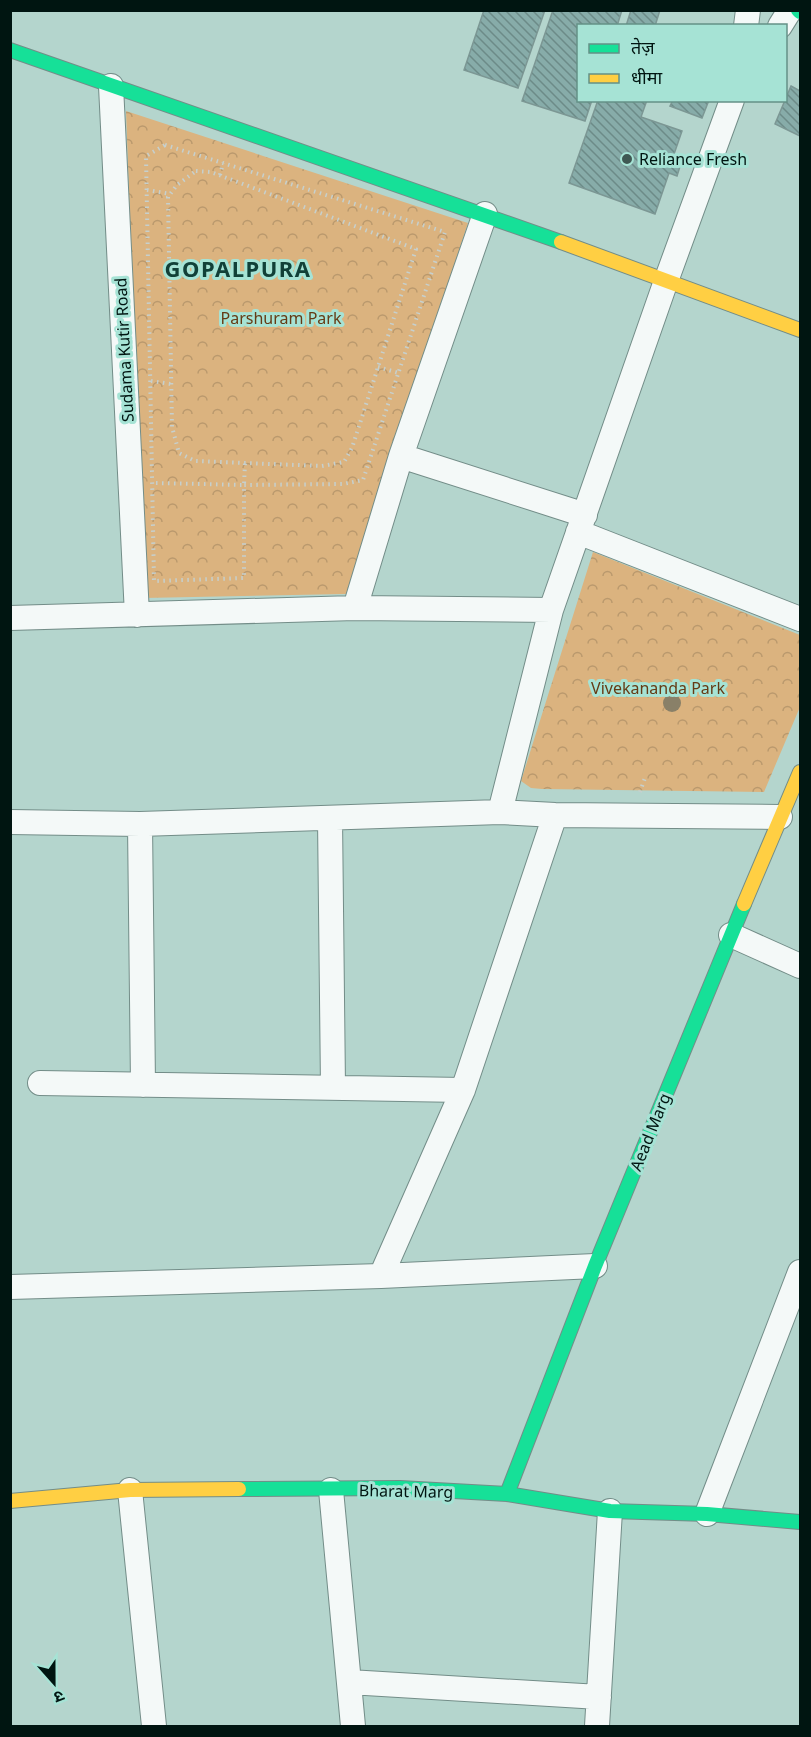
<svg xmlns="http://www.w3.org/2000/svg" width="811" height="1737" viewBox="0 0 811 1737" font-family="'Noto Sans','Noto Sans Devanagari',sans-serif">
  <defs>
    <pattern id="forest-crowns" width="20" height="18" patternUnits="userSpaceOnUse" patternTransform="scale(1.5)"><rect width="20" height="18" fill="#dbb37f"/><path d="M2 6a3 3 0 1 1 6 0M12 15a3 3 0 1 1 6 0" fill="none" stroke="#ba996d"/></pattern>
    <pattern id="building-back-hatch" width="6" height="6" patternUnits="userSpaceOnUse" patternTransform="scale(1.5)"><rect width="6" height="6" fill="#87aca9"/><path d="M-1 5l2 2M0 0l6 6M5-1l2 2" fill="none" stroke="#6c8b88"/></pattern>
  </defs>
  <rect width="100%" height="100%" fill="#b4d5cd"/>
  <!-- forest -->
  <path fill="url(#forest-crowns)" d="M126,111L468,223L346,594L144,598Z
    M593,552L800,635V707L764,792L542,789L531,788L521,781Z"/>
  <!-- building -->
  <path fill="url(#building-back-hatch)" stroke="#7c9794" stroke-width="1.5" d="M484,10H545L518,88L464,70Z
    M553,10H622L617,26H578V100H592L585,121L522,101Z
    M631,10H660L655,26H626Z
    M791,86L800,91V136L775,124Z
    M598,100H647L641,117L682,131L673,157L682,160L677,176L669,173L655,214L569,183Z
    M673,100H709L702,118L670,106Z"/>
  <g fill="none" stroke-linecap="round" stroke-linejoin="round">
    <defs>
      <path id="street" d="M746,26L748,10
        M780,26L790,10
        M111,86L137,615
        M401,456L585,515
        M578,532L800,619
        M355,608L401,456L485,214
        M10,618L355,608L551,610
        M500,812L551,610L666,281L732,100
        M330,818L333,1088
        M10,822L140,824L500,812L555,815L780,817
        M140,824L143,1085
        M731,935L800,966
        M40,1083L463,1090
        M381,1276L463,1090L555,815
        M10,1287L381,1276L595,1266
        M130,1490L154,1726
        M331,1490L353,1726
        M707,1514L800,1272
        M349,1682L599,1697
        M597,1726L610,1511"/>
      <path id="fast" d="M798,10L800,12
        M10,50L561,242
        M239,1489L400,1488L507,1494L610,1511L707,1514L800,1522
        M507,1494L595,1266L744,904"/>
      <path id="slow" d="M561,242L800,330
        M744,904L800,772
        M10,1501L130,1490L239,1489"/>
    </defs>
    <!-- street casing -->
    <use href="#street" stroke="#738d88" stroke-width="26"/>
    <!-- fast casing -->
    <use href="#fast" stroke="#738d88" stroke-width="16"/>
    <!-- slow casing -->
    <use href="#slow" stroke="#738d88" stroke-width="16"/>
    <!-- path -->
    <path stroke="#c6d0ce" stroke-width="4" stroke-dasharray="1.5 4.5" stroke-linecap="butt" d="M165,145L445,232L363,480L343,484L244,485V578L154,581L146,156Z
      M196,171L211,172L416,249L352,448L344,462L322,466L195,461L179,453L172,427L168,197L177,185Z
      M220,175L223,163
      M147,190L170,194
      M378,367L399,373
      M151,381L171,384
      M156,483L244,485L245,463
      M640,792L646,775"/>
    <!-- street -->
    <use href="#street" stroke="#f4f9f8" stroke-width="24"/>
    <!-- fast -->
    <use href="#fast" stroke="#16e098" stroke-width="14"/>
    <!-- slow -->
    <use href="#slow" stroke="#ffcf43" stroke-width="14"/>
  </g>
  <!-- trees -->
  <circle fill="#898068" cx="672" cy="703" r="9"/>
  <!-- markers -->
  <circle fill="#3f5853" stroke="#a6e3d5" stroke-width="2" cx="627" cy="159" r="6"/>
  <g text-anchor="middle" stroke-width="6" stroke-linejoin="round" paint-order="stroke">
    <!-- poi labels -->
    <g font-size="16" fill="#001511" stroke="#a6e3d5" text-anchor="start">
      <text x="639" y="165">Reliance Fresh</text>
    </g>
    <!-- park labels -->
    <g font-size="16" fill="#653b15" stroke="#a6e3d5">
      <text x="281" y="324">Parshuram Park</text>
      <text x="658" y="694">Vivekananda Park</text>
    </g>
    <!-- street labels -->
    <g font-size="16" fill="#001511" stroke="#a6e3d5">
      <text transform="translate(124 350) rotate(-93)" y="6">Sudama Kutir Road</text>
      <text transform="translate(650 1132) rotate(-68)" y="6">Aead Marg</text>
      <text transform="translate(406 1491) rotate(1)" y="6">Bharat Marg</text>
    </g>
    <!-- district labels -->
    <g font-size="22" font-weight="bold" letter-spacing="1.5" fill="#114038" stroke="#a6e3d5">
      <text x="238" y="277">GOPALPURA</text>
    </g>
  </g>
  <!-- border -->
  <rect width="811" height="1737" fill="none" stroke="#001511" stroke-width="24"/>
  <!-- legend -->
  <rect x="577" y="24" width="210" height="78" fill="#a6e3d5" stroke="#649187" stroke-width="1.5"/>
  <rect x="589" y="44" width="30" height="9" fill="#16e098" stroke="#649187" stroke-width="1.5"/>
  <text x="631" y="54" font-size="18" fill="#001511">तेज़</text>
  <rect x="589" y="74" width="30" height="9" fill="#ffcf43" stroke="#649187" stroke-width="1.5"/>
  <text x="631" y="84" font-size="18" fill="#001511">धीमा</text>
  <!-- north arrow -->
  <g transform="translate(54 1683) rotate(159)" stroke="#a6e3d5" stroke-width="4.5" paint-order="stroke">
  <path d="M0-4.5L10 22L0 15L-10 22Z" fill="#001511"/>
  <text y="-9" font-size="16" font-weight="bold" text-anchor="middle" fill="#001511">उ</text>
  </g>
</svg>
